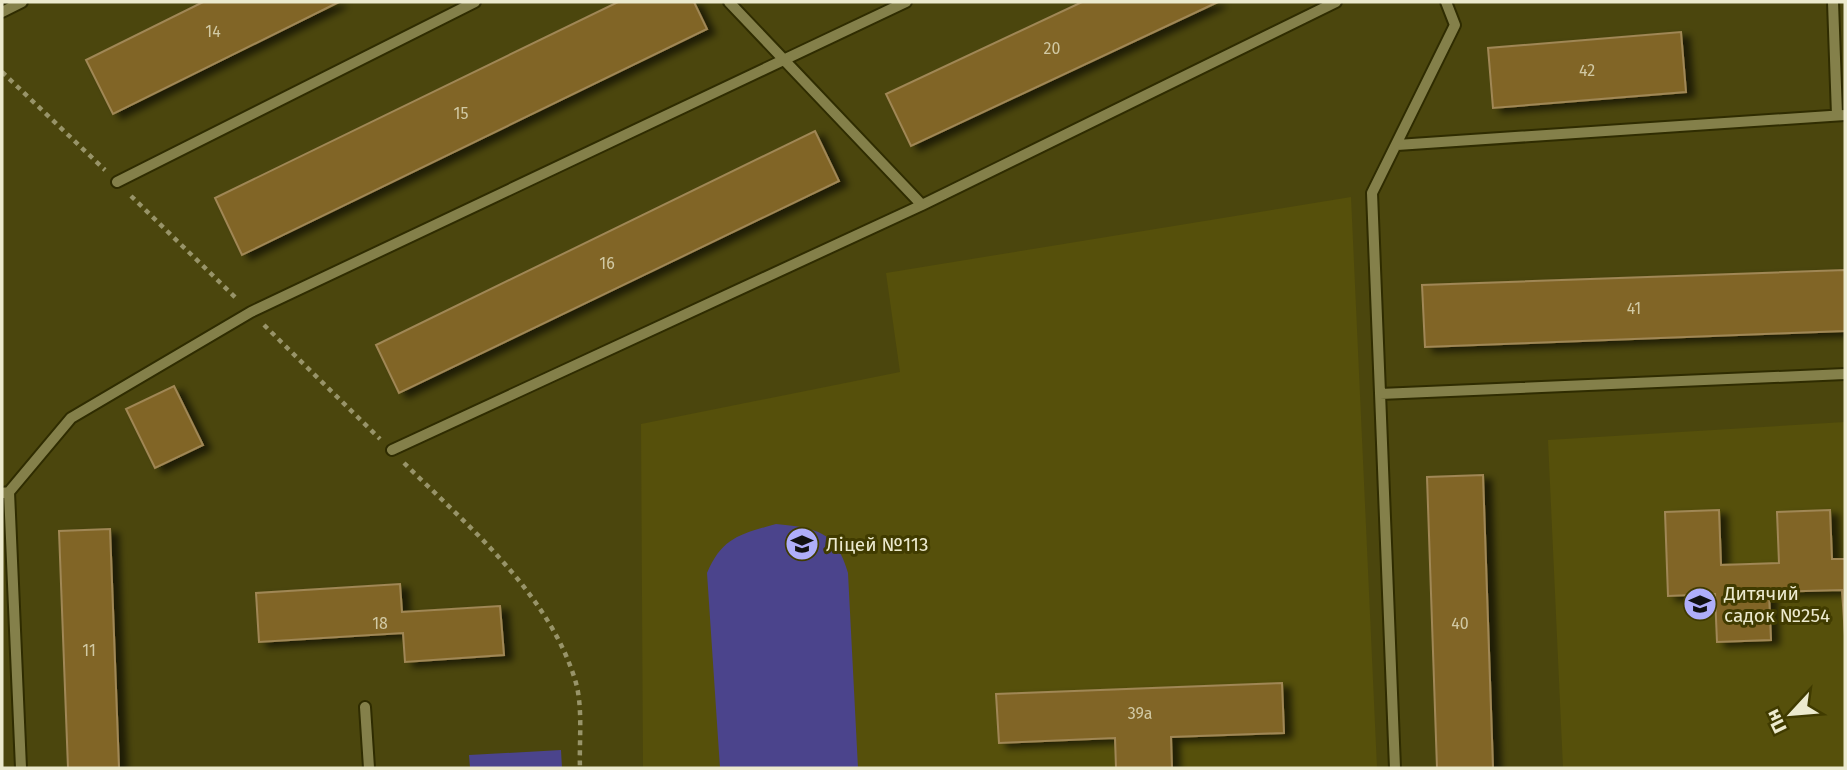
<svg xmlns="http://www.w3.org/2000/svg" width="1847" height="770" viewBox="0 0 1847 770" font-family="'Fira Sans',sans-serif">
  <defs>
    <filter id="shadow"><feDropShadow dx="8" dy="4.5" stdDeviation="3.5" flood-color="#0009"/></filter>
  </defs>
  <rect width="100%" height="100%" fill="#4b460d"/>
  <!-- built -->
  <path fill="#56500b" d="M1351,197L1377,768H643L641,424L900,372L886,273Z
    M1845,422V768H1563L1548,440Z"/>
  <!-- green -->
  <path fill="#4b448c" d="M776,524C815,528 836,530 848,573L858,768H720L707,573C722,538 740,534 776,524Z
    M561,750L562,768H470L469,755Z"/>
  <!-- building -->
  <path fill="#816528" stroke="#a08755" stroke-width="2" filter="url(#shadow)" d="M203,2H339L113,114L86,60Z
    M618,2H694L707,29L242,255L215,198Z
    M1082,2H1218L911,146L886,94Z
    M1681,32L1686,92L1493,108L1488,48Z
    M815,131L839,181L399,393L376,345Z
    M1845,270V331L1425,347L1422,285Z
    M174,386L203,445L155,468L126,409Z
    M1483,475L1493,768H1437L1427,477Z
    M1719,510L1721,565L1779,563L1777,512L1830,510L1832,559H1845V636L1842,590L1769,592L1771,640L1717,642L1715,594L1668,596L1665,512Z
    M110,529L119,768H68L59,531Z
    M400,584L402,612L500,606L504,655L405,662L403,633L259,642L256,593Z
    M1282,683L1284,733L1171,737L1172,768H1116L1115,738L999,743L996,694Z"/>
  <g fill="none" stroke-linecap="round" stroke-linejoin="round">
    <defs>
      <path id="lane" d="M1833,2L1837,115
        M2,12L22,2
        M1397,145L1845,115
        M117,182L475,2
        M922,205L1336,2
        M1380,394L1845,374
        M392,450L922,205L729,2
        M9,492L71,418L251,312L906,2
        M2,493L9,492L21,768
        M365,707L369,768
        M1395,768L1372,193L1455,25L1446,2"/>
    </defs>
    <!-- lane casing -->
    <use href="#lane" stroke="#2f2c01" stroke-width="14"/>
    <!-- path -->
    <path stroke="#989469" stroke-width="4.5" stroke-dasharray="5 5" stroke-linecap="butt" d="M2,72L105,170
      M131,196L238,300
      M264,325L380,439
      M404,463C468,526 550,594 576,683C583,709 579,742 580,768"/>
    <!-- lane -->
    <use href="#lane" stroke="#84804a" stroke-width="10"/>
  </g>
  <!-- icons -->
  <defs>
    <symbol id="school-disc" viewBox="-11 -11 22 22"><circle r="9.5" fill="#afaefa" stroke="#403b00"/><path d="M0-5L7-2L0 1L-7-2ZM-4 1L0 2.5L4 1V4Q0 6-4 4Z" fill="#111"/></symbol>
  </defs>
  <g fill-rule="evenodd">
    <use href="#school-disc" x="783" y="525" width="38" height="38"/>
    <use href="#school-disc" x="1681" y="585" width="38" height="38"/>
  </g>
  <g text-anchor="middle" stroke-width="6" stroke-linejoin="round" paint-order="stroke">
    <!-- number labels -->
    <g font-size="16" fill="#d1c9a4">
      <text x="213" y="37">14</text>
      <text x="1052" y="54">20</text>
      <text x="1587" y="76">42</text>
      <text x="461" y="119">15</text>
      <text x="607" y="269">16</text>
      <text x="1634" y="314">41</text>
      <text x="380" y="629">18</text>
      <text x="1460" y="629">40</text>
      <text x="89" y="656">11</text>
      <text x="1140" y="719">39а</text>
    </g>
    <!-- poi labels -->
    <g font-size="19" fill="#eceace" stroke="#403b00" text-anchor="start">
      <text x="826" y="551">Ліцей №113</text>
      <text x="1724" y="600">Дитячий<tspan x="1724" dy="22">садок №254</tspan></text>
    </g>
  </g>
  <!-- border -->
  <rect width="1847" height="770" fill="none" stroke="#eceace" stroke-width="7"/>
  <!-- north arrow -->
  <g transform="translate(1791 714) rotate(244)" stroke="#403b00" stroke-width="5" paint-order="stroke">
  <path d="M0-5L12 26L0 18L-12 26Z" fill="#eceace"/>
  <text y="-10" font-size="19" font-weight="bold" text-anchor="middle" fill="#eceace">Пн</text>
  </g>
</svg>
